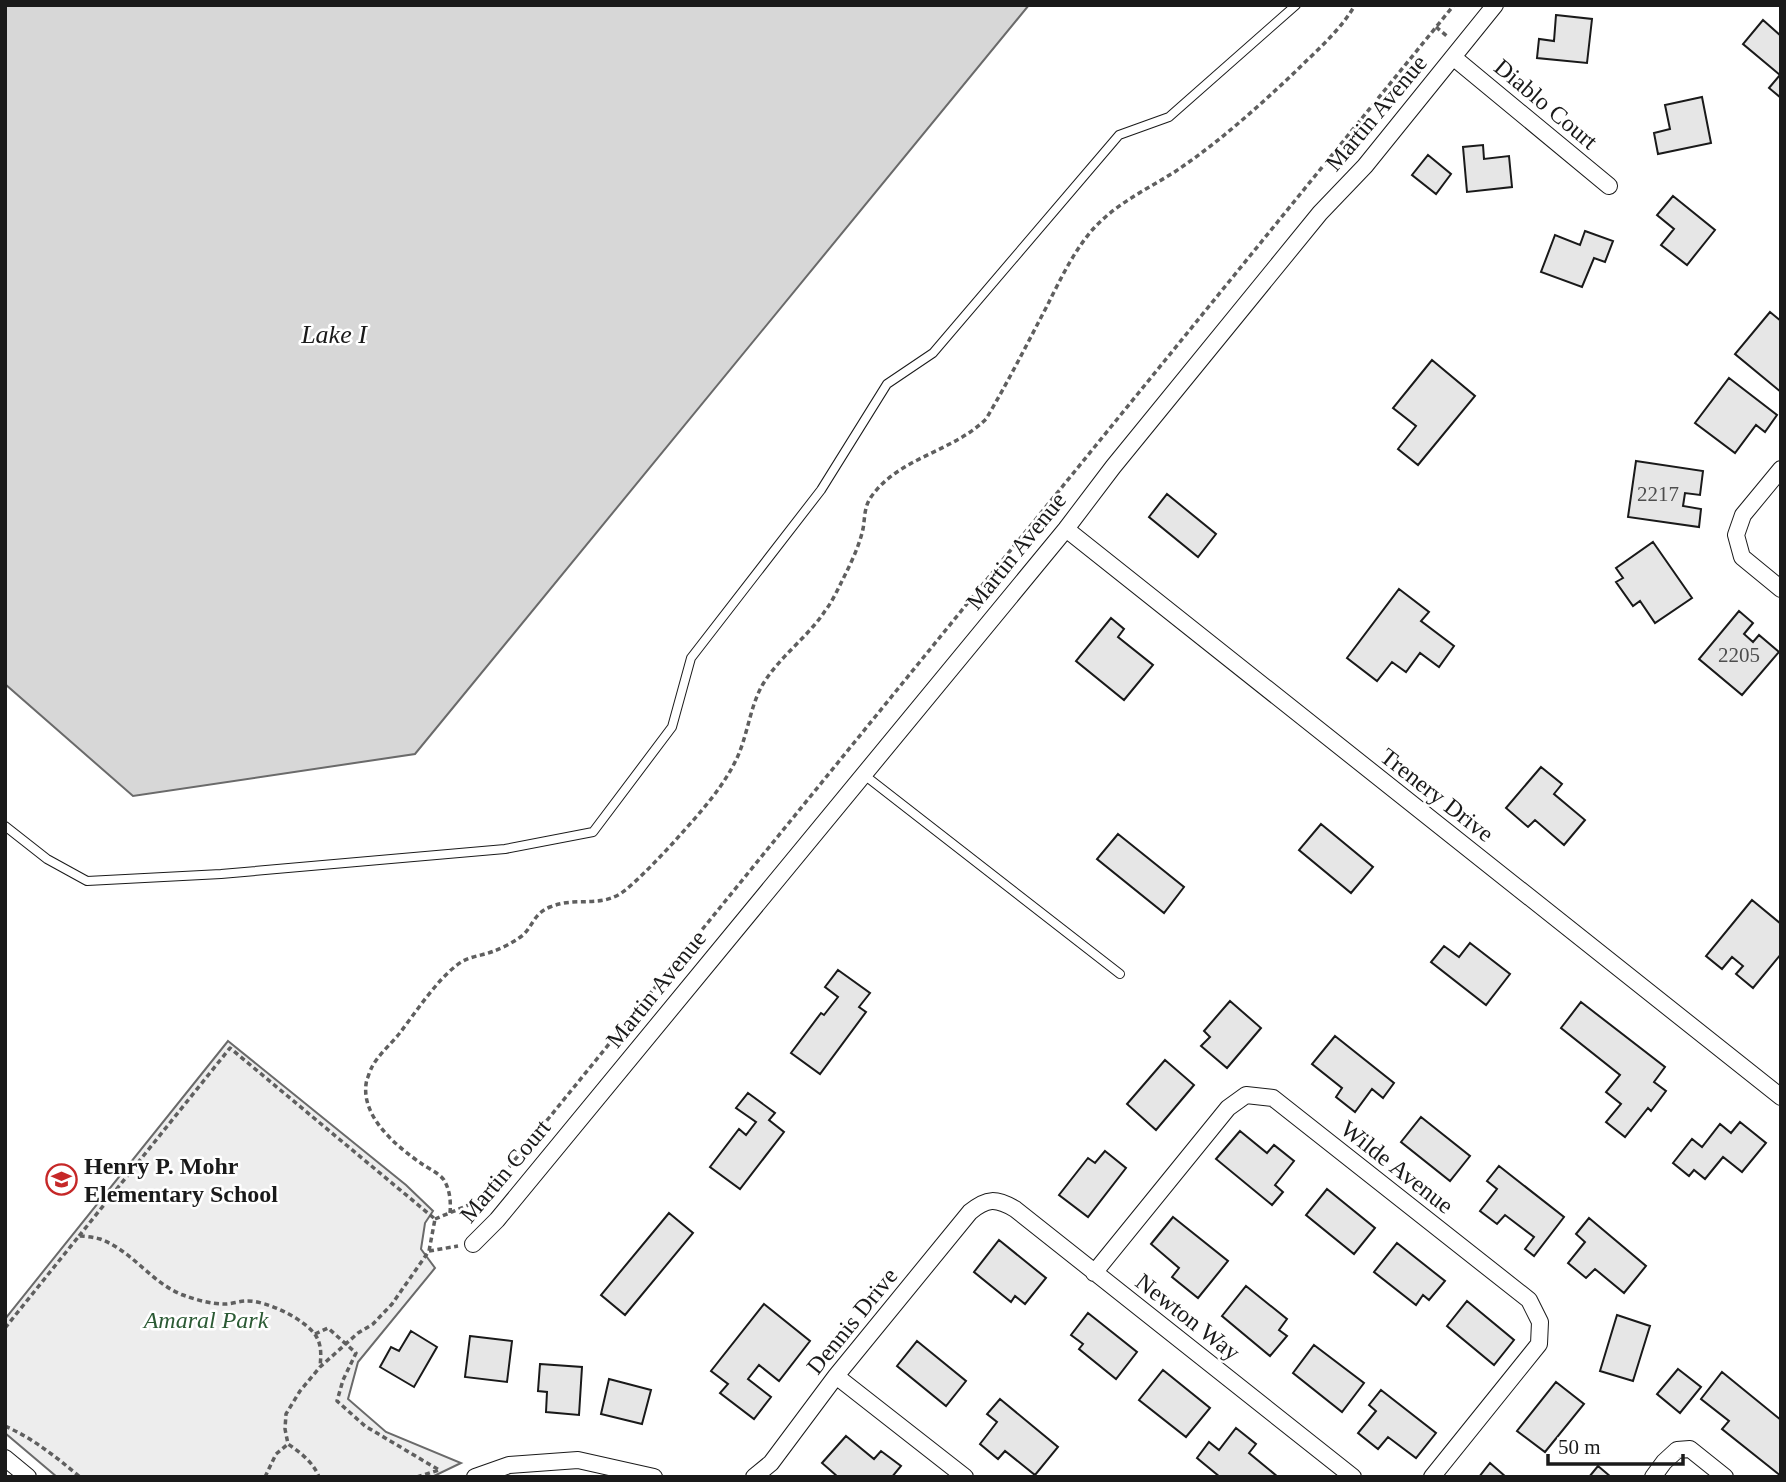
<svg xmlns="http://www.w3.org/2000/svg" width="1786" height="1482" viewBox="0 0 1786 1482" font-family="Georgia,serif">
  <rect width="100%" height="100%" fill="#fff"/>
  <!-- green -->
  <path fill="#ededed" stroke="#6a6a6a" stroke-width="2" d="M228,1041L406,1185L433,1211L425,1223L421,1249L435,1268L358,1362L348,1399L386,1432L461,1463L432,1477H57L5,1433V1319Z"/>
  <!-- water -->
  <path fill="#d7d7d7" stroke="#6a6a6a" stroke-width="2" d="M5,5H1029L415,754L133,796L5,684Z"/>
  <!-- building -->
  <path fill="#e6e6e6" stroke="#1a1a1a" stroke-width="2" d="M1556,15L1592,19L1587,63L1537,58L1539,39L1554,41Z
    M1763,20L1781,36V98L1769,88L1780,75L1743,44Z
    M1702,97L1711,143L1658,154L1654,133L1670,129L1665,105Z
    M1483,145L1484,159L1509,156L1512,187L1467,192L1463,147Z
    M1428,155L1451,174L1436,194L1412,175Z
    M1673,196L1715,230L1687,265L1661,245L1674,229L1657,215Z
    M1585,231L1613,241L1605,262L1594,258L1582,287L1541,272L1555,235L1580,245Z
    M1770,312L1781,321V392L1735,354Z
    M1432,360L1475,396L1418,465L1398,449L1416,426L1393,408Z
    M1729,378L1777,415L1765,432L1756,425L1735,453L1695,423Z
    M1636,461L1703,471L1700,495L1685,493L1683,506L1701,509L1699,527L1628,517Z
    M1167,494L1216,534L1198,557L1149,517Z
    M1653,542L1692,598L1655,623L1640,601L1633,606L1616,582L1623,578L1616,568Z
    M1399,589L1429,612L1421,621L1454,646L1439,667L1420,653L1406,672L1392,662L1377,681L1347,658Z
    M1739,611L1753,623L1744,634L1753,642L1759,635L1779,652L1742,695L1699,659Z
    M1111,618L1124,629L1118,637L1153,665L1124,700L1076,661Z
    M1541,767L1562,784L1554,794L1585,820L1564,845L1535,820L1528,827L1506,808Z
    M1321,824L1373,867L1351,893L1299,850Z
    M1118,834L1184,887L1164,913L1097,859Z
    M1752,900L1781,924V954L1753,988L1736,974L1743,966L1732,957L1722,969L1706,956Z
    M1470,943L1510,974L1486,1005L1431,962L1444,946L1459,957Z
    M838,970L870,993L859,1007L866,1012L820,1074L791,1053L821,1013L824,1015L838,997L825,987Z
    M1230,1001L1261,1028L1227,1068L1201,1046L1210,1037L1204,1031Z
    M1581,1002L1665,1067L1654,1082L1666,1091L1651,1111L1648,1108L1625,1137L1606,1122L1621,1104L1606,1092L1620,1075L1561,1028Z
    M1335,1036L1394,1083L1383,1098L1372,1089L1355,1112L1336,1097L1342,1088L1312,1064Z
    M1165,1060L1194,1085L1156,1130L1127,1104Z
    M748,1093L775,1113L769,1120L784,1132L740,1189L710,1167L739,1129L746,1135L756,1122L736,1108Z
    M1421,1117L1470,1156L1450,1181L1401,1142Z
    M1740,1122L1766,1143L1742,1172L1723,1157L1705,1179L1694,1170L1689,1176L1673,1163L1692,1139L1702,1147L1720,1124L1731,1133Z
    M1240,1131L1267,1153L1274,1145L1294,1161L1275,1185L1283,1192L1272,1205L1216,1159Z
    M1105,1151L1126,1168L1088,1217L1059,1195L1088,1158L1095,1163Z
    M1499,1166L1564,1217L1534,1256L1525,1249L1534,1237L1505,1215L1497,1224L1480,1211L1497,1189L1487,1181Z
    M1327,1189L1375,1228L1354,1254L1306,1215Z
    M669,1213L693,1233L625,1315L601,1295Z
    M1173,1217L1228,1261L1198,1298L1172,1277L1179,1268L1151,1244Z
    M1589,1218L1646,1266L1624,1293L1595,1269L1586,1278L1568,1263L1585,1242L1576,1234Z
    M999,1240L1046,1278L1025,1304L1015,1296L1011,1302L974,1272Z
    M1397,1243L1445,1281L1429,1300L1423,1295L1416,1305L1374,1272Z
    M1246,1286L1287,1319L1279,1330L1287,1336L1270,1356L1222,1316Z
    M1467,1301L1514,1340L1494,1365L1447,1326Z
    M764,1304L810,1341L779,1381L759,1365L748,1379L771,1397L754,1419L720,1393L728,1384L711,1371Z
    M1088,1313L1137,1352L1116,1379L1079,1349L1083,1344L1071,1335Z
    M1617,1315L1650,1326L1633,1381L1600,1371Z
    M411,1331L437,1347L414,1387L380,1367L391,1347L399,1351Z
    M470,1336L512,1341L507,1382L465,1377Z
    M917,1341L966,1381L946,1406L897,1366Z
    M1314,1345L1364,1383L1342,1412L1293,1373Z
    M540,1364L582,1367L579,1415L546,1412L547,1392L538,1391Z
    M1678,1369L1701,1387L1680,1413L1657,1394Z
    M1163,1370L1210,1408L1186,1437L1139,1400Z
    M1722,1372L1781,1420V1476L1722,1429L1729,1421L1701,1399Z
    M609,1379L651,1390L642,1424L601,1414Z
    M1556,1382L1584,1404L1545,1452L1517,1431Z
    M1381,1390L1436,1433L1416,1458L1388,1437L1378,1449L1358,1433L1376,1411L1369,1405Z
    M1000,1399L1058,1447L1035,1475L1005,1451L998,1459L980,1444L997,1422L987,1414Z
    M1236,1428L1256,1444L1249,1453L1278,1477H1220L1197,1458L1209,1442L1219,1450Z
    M846,1436L874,1459L881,1451L901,1466L892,1477H838L822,1463Z
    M1490,1463L1506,1477H1479Z
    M1598,1466L1611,1477H1589Z"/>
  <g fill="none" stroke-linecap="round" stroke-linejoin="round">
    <defs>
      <path id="lane" d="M863,774L1120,974
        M5,826L47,859L87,881L221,874L505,849L593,832L672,727L691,658L821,490L887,384L933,353L1119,135L1169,117L1296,5"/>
      <path id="street" d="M1453,57L1609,186
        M1781,469L1743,515L1736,535L1742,557L1781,589
        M1066,529L1781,1097
        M473,1244L497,1220L1066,529L1113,467L1320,213L1365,166L1495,5
        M1094,1273L1228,1108L1246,1095L1273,1098L1529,1300L1540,1322L1539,1344L1432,1477
        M836,1376L965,1477
        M5,1458L28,1477
        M475,1477L509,1465L578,1460L654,1477
        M754,1477L771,1463L836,1376L970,1212C987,1198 996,1198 1015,1209L1353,1477
        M1653,1477L1664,1462L1677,1450L1690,1449L1725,1477"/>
    </defs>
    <!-- lane casing -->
    <use href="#lane" stroke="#1a1a1a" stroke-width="10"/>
    <!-- street casing -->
    <use href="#street" stroke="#1a1a1a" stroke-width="18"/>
    <!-- path -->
    <path stroke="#5f5f5f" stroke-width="3.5" stroke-dasharray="5 3.5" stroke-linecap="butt" d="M1436,27L1448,37
      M450,1213C451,1202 450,1190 444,1180C439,1173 429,1169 422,1164C396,1146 358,1115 367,1079C368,1078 370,1070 371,1069C377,1056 390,1045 399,1034C416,1012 436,981 457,965C468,956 482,956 494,951C502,948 512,943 519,938C533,929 532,914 550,907C579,895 603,911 629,887C645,873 659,858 673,843C696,817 722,790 737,758C748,734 750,706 763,684C780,656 808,637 825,611C832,602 837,591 842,581C850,565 859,547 863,529C865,518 864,507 871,497C899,457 953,452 986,419C1008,382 1027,344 1047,306C1061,278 1078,242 1101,221C1123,200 1151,187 1176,171C1219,142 1257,108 1295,72C1316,51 1340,31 1355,5
      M435,1219L483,1199L1454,5
      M79,1236L230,1048L435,1219L429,1251L392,1304L373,1324L358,1333L320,1367L300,1391L286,1414L285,1429L288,1444C301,1453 313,1462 319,1477
      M429,1251L458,1246
      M5,1328L79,1236C85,1236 93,1237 100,1239C133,1251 151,1283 183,1295C196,1300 212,1304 225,1304C232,1304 239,1301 246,1301C266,1300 305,1319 316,1336C322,1346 321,1356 320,1367
      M315,1334L328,1328L356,1353L343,1380L337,1401L365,1426L439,1470
      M5,1426C34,1439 56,1457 80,1477
      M265,1477L276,1454L288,1444
      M417,1477L439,1470"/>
    <!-- lane -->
    <use href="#lane" stroke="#fff" stroke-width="8"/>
    <!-- street -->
    <use href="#street" stroke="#fff" stroke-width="16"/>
  </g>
  <!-- icons -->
  <defs>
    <symbol id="school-ring" viewBox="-11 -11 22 22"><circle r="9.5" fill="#fff" stroke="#c62828" stroke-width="1.5"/><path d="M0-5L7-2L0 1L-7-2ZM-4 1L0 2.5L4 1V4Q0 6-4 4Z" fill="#c62828"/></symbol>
  </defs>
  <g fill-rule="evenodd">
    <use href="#school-ring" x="44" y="1162" width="35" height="35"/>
  </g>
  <g text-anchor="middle" stroke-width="5" stroke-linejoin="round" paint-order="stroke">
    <!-- number labels -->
    <g font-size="21" fill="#4d4d4d">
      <text x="1658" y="501">2217</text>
      <text x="1739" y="662">2205</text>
    </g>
    <!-- street labels -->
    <g font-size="24" fill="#1a1a1a" stroke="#fff">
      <text transform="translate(1546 104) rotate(40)" y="8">Diablo Court</text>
      <text transform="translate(1376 113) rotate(-50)" y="8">Martin Avenue</text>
      <text transform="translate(1016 551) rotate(-51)" y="8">Martin Avenue</text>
      <text transform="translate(1437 795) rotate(38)" y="8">Trenery Drive</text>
      <text transform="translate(656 989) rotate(-51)" y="8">Martin Avenue</text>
      <text transform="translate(1397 1167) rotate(38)" y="8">Wilde Avenue</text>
      <text transform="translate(505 1171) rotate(-50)" y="8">Martin Court</text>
      <text transform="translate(1188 1317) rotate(38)" y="8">Newton Way</text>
      <text transform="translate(852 1321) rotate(-51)" y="8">Dennis Drive</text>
    </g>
    <!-- poi labels -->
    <g font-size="24" font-weight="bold" fill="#1a1a1a" stroke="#fff" text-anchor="start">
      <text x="84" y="1174">Henry P. Mohr<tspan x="84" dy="28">Elementary School</tspan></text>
    </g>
    <!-- park labels -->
    <g font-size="24" font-style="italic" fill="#2b5a34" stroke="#fff">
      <text x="206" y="1328">Amaral Park</text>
    </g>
    <!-- water labels -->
    <g font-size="26" font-style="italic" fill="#1a1a1a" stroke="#fff">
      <text x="334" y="343">Lake I</text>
    </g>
  </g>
  <!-- border -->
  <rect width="1786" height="1482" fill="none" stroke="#1a1a1a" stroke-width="14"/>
  <!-- scale -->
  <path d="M1548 1454v10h135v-10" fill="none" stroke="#1a1a1a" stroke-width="3.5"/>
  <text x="1558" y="1454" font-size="21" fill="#1a1a1a" stroke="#ffffff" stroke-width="5" paint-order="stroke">50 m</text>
</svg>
